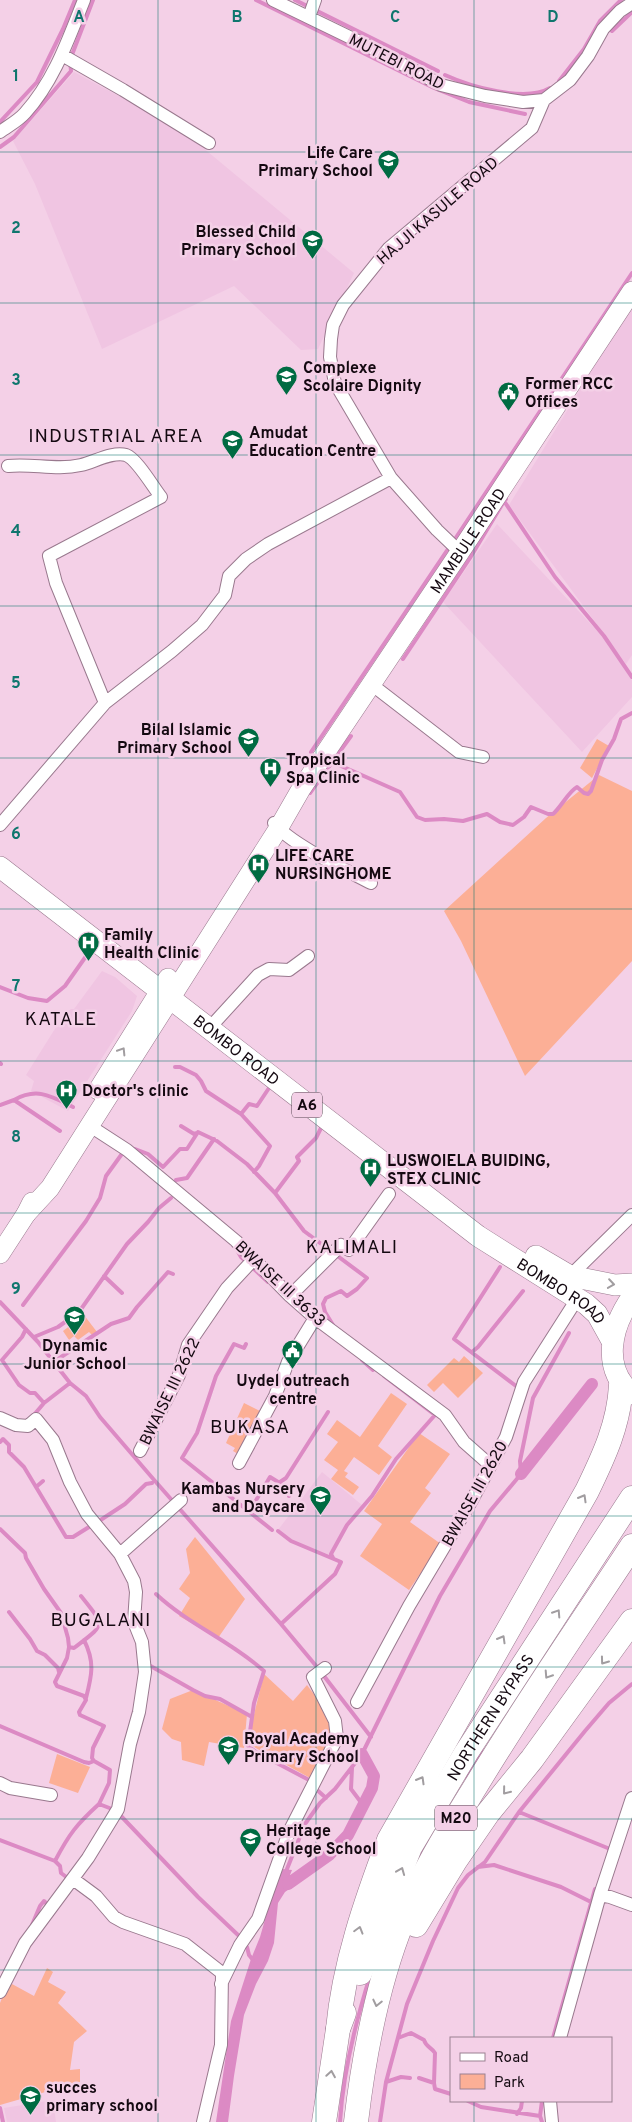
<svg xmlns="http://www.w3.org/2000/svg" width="632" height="2122" viewBox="0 0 632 2122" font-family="Overpass,sans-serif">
  <rect width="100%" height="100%" fill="#f4d0e7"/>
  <!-- built -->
  <path fill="#f0c5e2" d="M74,72L128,101L196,142L354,273L318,349L301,350L234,286L102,349L35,184L13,141Z
    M632,305V655L626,664L509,505Z
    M497,524L602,636L632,680V697L582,752L443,602Z
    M102,971L115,977L137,996L132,1011L68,1111L31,1091L34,1081L26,1075L63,1016L71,1009H74Z
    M322,1472L362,1505L345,1527L330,1555L291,1540L278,1530Z
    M53,2100L56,2122H7L4,2108Z"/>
  <!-- green -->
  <path fill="#fcaf96" d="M597,739L609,746L592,778L580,768Z
    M599,775L632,791V961L525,1076L461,941L444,911L546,818Z
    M84,1315L97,1332L92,1335L89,1332L78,1340L74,1336L69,1340L63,1331Z
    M464,1356L483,1373L458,1398L443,1383L434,1392L427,1385L454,1358L459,1362Z
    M391,1393L407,1404L378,1446L392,1457L379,1475L354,1457L344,1471L348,1473L345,1477L359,1487L353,1495L331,1479L338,1470L324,1460L338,1442L327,1434L337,1420L360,1437Z
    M244,1403L260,1411L238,1454L233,1451L235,1448L226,1443Z
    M419,1433L450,1454L425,1488L431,1493L410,1522L441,1544L409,1590L360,1556L382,1524L364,1511Z
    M195,1537L245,1599L218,1638L179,1616L190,1598L179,1589L190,1573L186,1549Z
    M264,1674L293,1701L307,1685L334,1721V1738L310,1778L247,1743Z
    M193,1690L247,1714L244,1748L209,1742L204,1766L182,1760L181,1742L172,1739L162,1729L170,1699Z
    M57,1754L90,1767L78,1793L49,1783Z
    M47,1968L53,1972L48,1982L66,1992L58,2003L87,2031L74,2042L70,2070L80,2069V2082L0,2105V2003L5,1990L12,1984L34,1996Z"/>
  <!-- water -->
  <path fill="#dc8ac4" d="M283,1869L292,1870L290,1875L292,1876L300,1870L301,1881L285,1892L278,1903L274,1943L268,1961L256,1984L244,2015L234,2076L228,2122H216L231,2021L251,1959L260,1937L275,1885Z"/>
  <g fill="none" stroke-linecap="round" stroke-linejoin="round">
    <!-- stream -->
    <path stroke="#dc8ac4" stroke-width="4" d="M256,0L434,88L469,102L525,114
      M295,0L438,71
      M612,31L632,12
      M445,75C469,86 525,103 550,88
      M559,81L584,49L600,21L621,0
      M0,122L37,82L63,29L75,0
      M0,147L14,137L71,71L70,60L93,0
      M506,499L504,501L555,577L604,636L632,677
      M455,539L632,273
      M403,659L470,558L503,503
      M311,752L448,549
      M332,762L400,792L417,817L425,820L444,819L463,821L487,814L500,822L513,825L524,817L531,807L548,814H553C561,807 569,791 577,787L584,793L588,794L591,791L602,760L614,739L621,719L632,713
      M310,793L351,736
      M0,987L28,998L47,1001L65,986L89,952
      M0,1063L1,1064
      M175,1067H180L196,1075L201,1081L206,1091L241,1114L270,1146L259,1166L254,1172
      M14,1100C37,1087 51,1096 73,1107
      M0,1105L14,1100L60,1131
      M241,1114L249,1104L257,1106L269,1088
      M181,1126L194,1134L197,1133
      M135,1149L148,1154L163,1167L180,1149H187L198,1132L217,1141L247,1164L275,1193L304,1231L367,1278L357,1289L347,1296L341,1291L326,1298L323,1304L325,1312L333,1325
      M176,1180L187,1178L214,1139
      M275,1193L299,1161L297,1157L316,1138L321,1128
      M237,1250L241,1257L268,1282
      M500,1267L454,1339L516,1386
      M104,1276L122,1293
      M0,1302L38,1342L70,1383L86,1396L100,1417L155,1481L281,1624L317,1667L371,1737
      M23,1305L86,1221L100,1198L106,1176L124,1151
      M26,1329L22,1337L2,1360L19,1385L30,1393H35L44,1403
      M34,1337L58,1327L79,1312L127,1244L148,1222L159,1208L171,1198
      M246,1344L244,1348L234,1344L216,1376L197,1433L182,1458L272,1530
      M472,1352L478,1347L523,1291
      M362,1360L373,1370
      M55,1361L111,1324L129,1318L137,1307L168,1272L173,1274
      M33,1416L44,1403L70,1383
      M0,1442L3,1439L9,1445V1452L24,1467L36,1487
      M43,1481L36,1487L66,1537H73L89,1527
      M280,1482L286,1478L328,1412
      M249,1512L270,1477C279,1483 286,1484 289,1496
      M96,1523L125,1504L146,1484L152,1483
      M0,1529L25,1553L26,1558L44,1589L61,1613L68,1638L69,1647L67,1658L55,1682L57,1686L84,1696L86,1700L79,1712L80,1715L104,1726L93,1748L92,1758L94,1761
      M278,1531L291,1541L341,1562L335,1574L281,1624
      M333,1558L331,1554L347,1525L372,1496L396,1459L435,1415L384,1376
      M156,1594C189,1625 231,1641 264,1671L254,1703L248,1746L256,1752L309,1780
      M9,1612L30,1639L37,1651L45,1655L58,1668L59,1672
      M84,1640C95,1662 92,1675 86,1698
      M69,1647L74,1648C105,1624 106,1627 81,1596
      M147,1664L193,1690L205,1696L220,1699L252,1717
      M0,1726L84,1762L89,1763L94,1761L110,1770L109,1783L99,1804
      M352,1768L351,1789L363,1805
      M465,1777L482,1751
      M316,1789L326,1798
      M519,1812L610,1849L609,1852
      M120,1815L198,1897L238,1935
      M0,1840L55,1861
      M418,1859L427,1841
      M478,1867L494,1865L561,1887L591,1902
      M285,1874L305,1824L320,1803L335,1789L362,1754L440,1596L490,1511L521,1474L520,1461L533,1398L569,1333
      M69,1879L61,1873L60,1866L55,1861C69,1834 77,1824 99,1804L112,1809
      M32,1925L40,1906L44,1901L50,1907
      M247,1947L249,1955L253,1960
      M398,2038L411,2033L424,2040C426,2047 431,2047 435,2053L434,2083
      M553,2038L595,1889
      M419,2078L434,2083L435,2089L451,2094
      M386,2082L401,2077L410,2078
      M468,2101L481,2107L540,2116
      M0,2108L3,2122
      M517,2114L521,2108L522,2101
      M340,2122C343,2072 355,2024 370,1976
      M380,2122L386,2082L407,2004L433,1941L458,1888L468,1875L485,1862L519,1812L585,1731L609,1703L632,1684
      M542,2122L540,2116L542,2101"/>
    <!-- canal -->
    <path stroke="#dc8ac4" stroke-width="12" d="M521,1474L592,1384
      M288,1884L329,1855L348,1835L372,1788L374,1776L362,1754"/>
    <defs>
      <path id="street" d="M273,0L374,49L441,85L485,96L523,102L544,100L570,80L588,56L603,29L620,11L632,3
        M309,17L315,0
        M62,55L123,90L209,143
        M0,132C8,126 18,121 25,113C54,81 68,40 84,0
        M8,466C32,463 56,471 81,465C94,462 113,451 126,455C137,459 153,487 161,497L49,556L56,583L105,703
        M460,552L437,530L391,478L335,383L330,357L331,339L333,325L343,305L389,248L532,128L544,100
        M371,684L459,752L483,757
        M274,823C290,844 346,870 371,883
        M0,825L105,703L172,651L202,625L225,595L229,576L246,559L268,544L391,478
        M215,1022L258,975L269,969L289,970L308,956
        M90,1126L127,1150L236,1241L290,1296L315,1318L445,1415L464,1442L490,1465
        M570,1276L632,1215
        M290,1296L341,1245L349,1250L389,1194
        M0,1418L16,1425L28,1426L36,1419L53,1440L70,1482L87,1514L120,1554L134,1581L136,1592L134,1622L142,1642L145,1672L139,1712L130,1744L118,1809L88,1858L25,1943L0,1992
        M140,1451L179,1375L188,1345L227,1288L253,1260
        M239,1463L275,1396L288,1362L315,1318
        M120,1554L181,1500
        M357,1702L409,1606L472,1500L506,1437L524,1382L577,1299
        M0,1783L10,1788L51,1795
        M73,1879L96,1896L114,1917L123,1922L185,1944L222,1973L221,2045L203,2122
        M600,1895L610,1897L632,1905
        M221,1984L240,1945L258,1919L289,1832L337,1738L335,1721L313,1677L325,1668
        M560,2038L600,1895L632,1798
        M550,2101L552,2122"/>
      <g id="secondary">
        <path d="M98,1090L168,978"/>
        <path id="s1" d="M26,1214L50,1188L278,829L301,789L460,552L632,291"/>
        <path d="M0,1254L26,1214L32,1202"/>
      </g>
      <g id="primary">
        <path id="s2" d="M0,867L478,1236L586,1304L597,1314L612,1341"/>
        <path d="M536,1256L570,1276L615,1285L632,1284"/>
        <path d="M632,1297C611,1327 601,1368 632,1394"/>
      </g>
      <g id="highway">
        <path d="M416,1925L455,1861L488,1813L532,1759L632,1621"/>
        <path id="s3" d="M360,1973L410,1847L466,1753L632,1498"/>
        <path d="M338,2029C344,1964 366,1901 389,1840L587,1491C604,1456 619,1424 621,1385"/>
        <path d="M324,2122L338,2029L344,2013"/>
        <path d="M356,2122C364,2054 377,1984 403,1920C422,1872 450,1828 477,1784C526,1703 580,1625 632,1546"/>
      </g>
    </defs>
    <!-- street casing -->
    <use href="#street" stroke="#99798e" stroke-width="14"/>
    <!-- secondary casing -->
    <use href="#secondary" stroke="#99798e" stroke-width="20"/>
    <!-- primary casing -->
    <use href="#primary" stroke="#99798e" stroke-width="22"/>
    <!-- highway casing -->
    <use href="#highway" stroke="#99798e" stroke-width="25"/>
    <!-- street -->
    <use href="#street" stroke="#fff" stroke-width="12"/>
    <!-- secondary -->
    <use href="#secondary" stroke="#fff" stroke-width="19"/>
    <!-- primary -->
    <use href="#primary" stroke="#fff" stroke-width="21"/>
    <!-- highway -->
    <use href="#highway" stroke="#fff" stroke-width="24"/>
  </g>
  <!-- one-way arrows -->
  <defs><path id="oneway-chevron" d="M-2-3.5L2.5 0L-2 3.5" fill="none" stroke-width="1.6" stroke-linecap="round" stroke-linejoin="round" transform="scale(1.25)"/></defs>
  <g stroke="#a19da0">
    <use href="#oneway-chevron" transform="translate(122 1051) rotate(-58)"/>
    <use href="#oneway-chevron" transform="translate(611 1284) rotate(8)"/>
    <use href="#oneway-chevron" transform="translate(583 1498) rotate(-60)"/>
    <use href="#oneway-chevron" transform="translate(557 1613) rotate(-57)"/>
    <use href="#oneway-chevron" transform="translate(502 1639) rotate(-60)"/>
    <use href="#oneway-chevron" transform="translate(604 1661) rotate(126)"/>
    <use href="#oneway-chevron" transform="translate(548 1675) rotate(123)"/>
    <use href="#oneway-chevron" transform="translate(421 1780) rotate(-60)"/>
    <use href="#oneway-chevron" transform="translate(506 1791) rotate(129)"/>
    <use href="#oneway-chevron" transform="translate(401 1871) rotate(-68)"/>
    <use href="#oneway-chevron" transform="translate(359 1930) rotate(-74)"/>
    <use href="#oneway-chevron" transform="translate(377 2003) rotate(103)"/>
    <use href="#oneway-chevron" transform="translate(331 2074) rotate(-81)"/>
  </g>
  <!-- grid -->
  <path fill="none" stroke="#0f766e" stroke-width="1" stroke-opacity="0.55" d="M158,0V2122M316,0V2122M474,0V2038M0,152H632M0,303H632M0,455H632M0,606H632M0,758H632M0,909H632M0,1061H632M0,1213H632M0,1364H632M0,1516H632M0,1667H632M0,1819H632M0,1970H632M474,2101V2122"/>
  <!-- icons -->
  <defs>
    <symbol id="school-pin" viewBox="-11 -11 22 30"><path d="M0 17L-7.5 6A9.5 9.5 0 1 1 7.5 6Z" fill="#006b42" stroke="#f4d0e7"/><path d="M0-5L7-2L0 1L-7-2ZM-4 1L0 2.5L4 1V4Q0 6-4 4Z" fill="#fff"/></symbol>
    <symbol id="civic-pin" viewBox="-11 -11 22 30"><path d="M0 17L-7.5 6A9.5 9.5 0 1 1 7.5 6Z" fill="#006b42" stroke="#f4d0e7"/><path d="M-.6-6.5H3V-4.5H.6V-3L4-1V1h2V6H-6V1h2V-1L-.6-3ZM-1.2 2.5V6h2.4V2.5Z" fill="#fff"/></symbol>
    <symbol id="hospital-pin" viewBox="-11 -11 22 30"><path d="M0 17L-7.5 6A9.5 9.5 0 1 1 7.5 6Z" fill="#006b42" stroke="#f4d0e7"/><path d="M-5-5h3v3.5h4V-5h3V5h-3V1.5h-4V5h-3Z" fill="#fff"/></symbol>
  </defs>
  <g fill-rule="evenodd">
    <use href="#school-pin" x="376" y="148" width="25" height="34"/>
    <use href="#school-pin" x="300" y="228" width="25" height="34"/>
    <use href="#school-pin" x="274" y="364" width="25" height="34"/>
    <use href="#civic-pin" x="496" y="380" width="25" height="34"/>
    <use href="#school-pin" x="220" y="428" width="25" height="34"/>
    <use href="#school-pin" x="236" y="726" width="25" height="34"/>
    <use href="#hospital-pin" x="258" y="756" width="25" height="34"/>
    <use href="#hospital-pin" x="246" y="852" width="25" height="34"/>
    <use href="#hospital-pin" x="76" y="930" width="25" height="34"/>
    <use href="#hospital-pin" x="54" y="1078" width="25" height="34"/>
    <use href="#hospital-pin" x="358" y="1156" width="25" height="34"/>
    <use href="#school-pin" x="62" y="1304" width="25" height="34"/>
    <use href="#civic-pin" x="280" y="1338" width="25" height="34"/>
    <use href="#school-pin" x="308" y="1484" width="25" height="34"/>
    <use href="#school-pin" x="216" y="1734" width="25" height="34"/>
    <use href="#school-pin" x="238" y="1826" width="25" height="34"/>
    <use href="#school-pin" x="18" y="2084" width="25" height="34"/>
  </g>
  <g text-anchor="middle" stroke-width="5" stroke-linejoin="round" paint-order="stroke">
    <!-- shield labels -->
    <g fill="#f4d0e7" stroke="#574551" stroke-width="1">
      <rect x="292" y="1092.5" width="30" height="25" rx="4"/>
      <rect x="435" y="1805.5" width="42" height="25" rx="4"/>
    </g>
    <g font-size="15" font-weight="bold" fill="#140911">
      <text x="307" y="1110">A6</text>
      <text x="456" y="1823">M20</text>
    </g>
    <!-- street labels -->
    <g font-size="16" fill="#140911" stroke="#f4d0e7">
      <text transform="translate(397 61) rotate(27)" y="6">MUTEBI ROAD</text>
      <text transform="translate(437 210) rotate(-41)" y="6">HAJJI KASULE ROAD</text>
      <text dy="6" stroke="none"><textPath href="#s1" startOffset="806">MAMBULE ROAD</textPath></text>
      <text dy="6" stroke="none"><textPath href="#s2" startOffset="299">BOMBO ROAD</textPath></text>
      <text transform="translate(281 1283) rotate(43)" y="6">BWAISE III 3633</text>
      <text dy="6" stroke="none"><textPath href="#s2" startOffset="704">BOMBO ROAD</textPath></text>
      <text transform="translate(169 1391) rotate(-64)" y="6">BWAISE III 2622</text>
      <text transform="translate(474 1493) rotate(-61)" y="6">BWAISE III 2620</text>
      <text dy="6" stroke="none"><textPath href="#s3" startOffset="288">NORTHERN BYPASS</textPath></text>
    </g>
    <!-- poi labels -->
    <g font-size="16" font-weight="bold" fill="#140911" stroke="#f4d0e7" text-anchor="start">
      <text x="373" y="158" text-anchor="end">Life Care<tspan x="373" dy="18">Primary School</tspan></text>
      <text x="296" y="237" text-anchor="end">Blessed Child<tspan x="296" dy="18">Primary School</tspan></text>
      <text x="303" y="373">Complexe<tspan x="303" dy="18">Scolaire Dignity</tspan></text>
      <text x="525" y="389">Former RCC<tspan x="525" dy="18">Offices</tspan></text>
      <text x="249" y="438">Amudat<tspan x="249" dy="18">Education Centre</tspan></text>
      <text x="232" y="735" text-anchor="end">Bilal Islamic<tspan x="232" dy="18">Primary School</tspan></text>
      <text x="286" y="765">Tropical<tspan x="286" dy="18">Spa Clinic</tspan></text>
      <text x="275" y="861">LIFE CARE<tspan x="275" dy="18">NURSINGHOME</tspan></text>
      <text x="104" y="940">Family<tspan x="104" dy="18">Health Clinic</tspan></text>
      <text x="82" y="1096">Doctor's clinic</text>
      <text x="387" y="1166">LUSWOIELA BUIDING,<tspan x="387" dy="18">STEX CLINIC</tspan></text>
      <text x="75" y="1351" text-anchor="middle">Dynamic<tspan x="75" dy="18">Junior School</tspan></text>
      <text x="293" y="1386" text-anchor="middle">Uydel outreach<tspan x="293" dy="18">centre</tspan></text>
      <text x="305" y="1494" text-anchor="end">Kambas Nursery<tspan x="305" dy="18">and Daycare</tspan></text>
      <text x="244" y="1744">Royal Academy<tspan x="244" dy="18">Primary School</tspan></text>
      <text x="266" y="1836">Heritage<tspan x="266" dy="18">College School</tspan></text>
      <text x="46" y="2093">succes<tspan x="46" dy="18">primary school</tspan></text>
    </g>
    <!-- quarter labels -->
    <g font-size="19" letter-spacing="1" fill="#140911" stroke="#f4d0e7">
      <text x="116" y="442">INDUSTRIAL AREA</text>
      <text x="61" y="1025">KATALE</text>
      <text x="352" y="1253">KALIMALI</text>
      <text x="250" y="1433">BUKASA</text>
      <text x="101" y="1626">BUGALANI</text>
    </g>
  </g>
  <g font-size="16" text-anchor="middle" font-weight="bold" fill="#0f766e" stroke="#f4d0e7" stroke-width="5" stroke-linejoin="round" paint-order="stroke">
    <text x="79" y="22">A</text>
    <text x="237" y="22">B</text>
    <text x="395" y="22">C</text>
    <text x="553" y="22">D</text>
    <text x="16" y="81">1</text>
    <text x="16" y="233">2</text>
    <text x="16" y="385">3</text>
    <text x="16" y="536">4</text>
    <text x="16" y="688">5</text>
    <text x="16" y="839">6</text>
    <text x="16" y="991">7</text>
    <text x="16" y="1142">8</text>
    <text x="16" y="1294">9</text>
  </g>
  <!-- legend -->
  <rect x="450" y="2037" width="162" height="65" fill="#f4d0e7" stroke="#9a8091"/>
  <rect x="460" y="2053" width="25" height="8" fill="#ffffff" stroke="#9a8091"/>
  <text x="494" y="2062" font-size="15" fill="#140911">Road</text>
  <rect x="460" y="2074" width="25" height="15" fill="#fcaf96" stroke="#9a8091"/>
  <text x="494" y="2087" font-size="15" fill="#140911">Park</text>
</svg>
